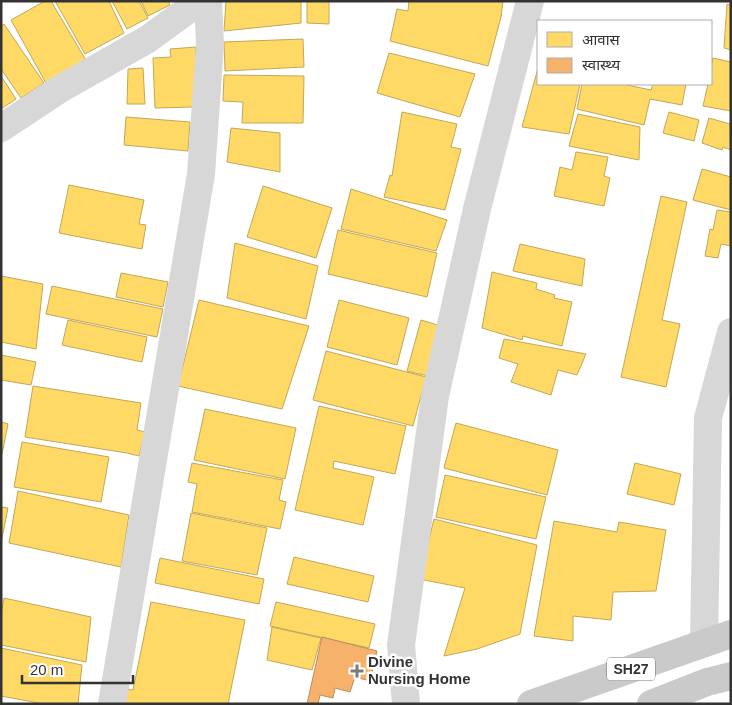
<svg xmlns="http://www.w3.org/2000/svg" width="732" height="705" viewBox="0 0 732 705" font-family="Helvetica,'Noto Sans Devanagari',sans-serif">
  <rect width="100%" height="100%" fill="#fff"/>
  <!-- homes -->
  <path fill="#ffd966" stroke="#c2a757" d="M45,1H51L87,62L47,85L11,20Z
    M55,1H109L124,33L85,54Z
    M112,1H139L148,18L127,29Z
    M141,1H168L170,5L148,16Z
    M226,1H301V23L224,31Z
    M307,1H329V24L307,23Z
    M409,1H503L501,17L488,66L390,41L397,9L408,11Z
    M727,4L731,5V50L724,48Z
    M4,24L44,83L21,98L1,69V26Z
    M303,39L304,67L225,71L224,42Z
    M196,47L194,107L155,108L153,58L171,57L170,49Z
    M389,53L475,74L460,117L377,93Z
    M713,58L731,62V111L703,106L708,84H711V69Z
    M143,68L145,104H127L128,69Z
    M538,68V84H580L569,134L522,127Z
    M224,75L304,76L303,123H242L243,102L223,101Z
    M1,76L16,99L1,109Z
    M582,84H622L651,90L653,84H686L682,105L650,99L644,125L577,109Z
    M402,112L457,124L451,147L461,149L445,210L384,197L390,175L392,176Z
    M669,112L699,120L694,141L663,133Z
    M578,114L640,127L639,160L569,146Z
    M126,117L190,122L188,151L124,145Z
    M709,118L730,124L731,150L723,147L722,150L702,143Z
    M231,128L280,133V172L227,162Z
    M576,152L608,157L604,176L610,178L604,206L554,196L560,167L572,170Z
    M702,169L731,177V210L693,200Z
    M69,185L144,200L139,224L146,225L142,249L59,233Z
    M263,186L332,208L316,258L247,237Z
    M351,189L447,220L436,251L341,229Z
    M661,196L687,202L662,320L680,324L666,387L621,377Z
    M717,210L731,212V246L721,244L718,258L705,256L710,229L713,230Z
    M338,230L437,253L427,297L328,274Z
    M235,243L318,266L306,319L227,298Z
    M520,244L585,259L582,286L513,271Z
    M492,272L537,283L536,289L555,295L554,298L572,302L562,346L523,336L522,340L482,328Z
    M121,273L168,282L163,307L116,297Z
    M1,276L43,284L36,349L1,342Z
    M52,286L163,309L157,337L46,314Z
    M199,300L309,326L282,409L178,386Z
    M339,300L409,318L397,365L327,347Z
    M68,320L147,337L142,362L62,345Z
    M421,320L441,326L428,376L407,371Z
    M504,339L586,354L577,375L558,370L551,395L511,382L518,364L499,358Z
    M326,351L426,377L413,426L313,400Z
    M1,355L36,362L31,385L1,380Z
    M33,386L141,403L137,430L145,432L139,456L127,453L25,437Z
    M319,406L406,426L395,474L334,461L333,468L374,477L363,525L295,510Z
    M205,409L296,428L285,479L194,460Z
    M1,422L8,424L2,454H1Z
    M456,423L558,450L547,495L444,468Z
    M22,442L109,457L101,502L14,487Z
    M192,463L283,480L279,500L286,502L280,529L192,512L197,484L188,482Z
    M635,463L681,474L674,505L627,494Z
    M445,475L546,497L536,539L436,517Z
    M18,491L129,515L121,567L9,543Z
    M1,507L8,508L1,543Z
    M191,513L267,528L257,575L182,561Z
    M434,519L537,545L520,634L477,649L444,656L465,588L419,579Z
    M554,521L617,532L619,522L666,530L656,591L613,592L611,620L573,616V641L534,636Z
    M294,557L374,576L368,602L287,584Z
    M160,558L264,579L259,604L155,583Z
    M4,598L91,617L86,662L1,645V614Z
    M151,602L245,620L228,704H121L124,689L133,690Z
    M276,602L375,624L369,648L270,626Z
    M272,627L321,638L312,670L267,660Z
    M1,648L82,665L78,704H44L1,696Z"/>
  <!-- health -->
  <path fill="#f6b26b" stroke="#bc8c5a" d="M322,637L377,651L370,681L355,677L350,692L335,688L333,698L320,695L318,704H307Z"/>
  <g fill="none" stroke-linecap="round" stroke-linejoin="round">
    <!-- street -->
    <path stroke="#d7d7d7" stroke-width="28" d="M1,128L60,89L148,39L200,1
      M704,643L708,418L731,332
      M112,704L201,174L210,44L208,1
      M406,704L401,645L435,396L477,209L530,1"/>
    <!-- primary -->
    <path stroke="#cacaca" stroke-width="28" d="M531,704L731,634
      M651,704L707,682L731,676"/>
  </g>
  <!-- markers -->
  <path fill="#7a7a7a" stroke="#fff" stroke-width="2" d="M354.5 663.5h5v5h5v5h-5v5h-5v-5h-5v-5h5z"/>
  <g text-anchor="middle" stroke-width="5" stroke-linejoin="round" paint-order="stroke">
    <!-- shield labels -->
    <rect fill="#fff" stroke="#707070" stroke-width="1" x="607" y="657.5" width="48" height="23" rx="4"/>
    <g font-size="14" font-weight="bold" fill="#333">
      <text x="631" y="674">SH27</text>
    </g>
    <!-- poi labels -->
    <g font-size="15" font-weight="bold" fill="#333" stroke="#fff" text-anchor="start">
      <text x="368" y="667">Divine<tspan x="368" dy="17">Nursing Home</tspan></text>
    </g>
  </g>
  <!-- border -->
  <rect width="732" height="705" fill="none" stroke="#333333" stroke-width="5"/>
  <!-- legend -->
  <rect x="537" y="20" width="175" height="65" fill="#ffffff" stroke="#adadad"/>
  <rect x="547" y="32" width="25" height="15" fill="#ffd966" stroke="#adadad"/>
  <text x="582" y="45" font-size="15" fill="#333333">आवास</text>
  <rect x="547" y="58" width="25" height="15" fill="#f6b26b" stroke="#adadad"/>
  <text x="582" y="70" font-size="15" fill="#333333">स्वास्थ्य</text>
  <!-- scale -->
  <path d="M22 675v8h111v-8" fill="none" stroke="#333333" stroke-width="2.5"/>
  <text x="30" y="675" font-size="15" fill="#333333" stroke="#ffffff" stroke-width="4" paint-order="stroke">20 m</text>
</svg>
